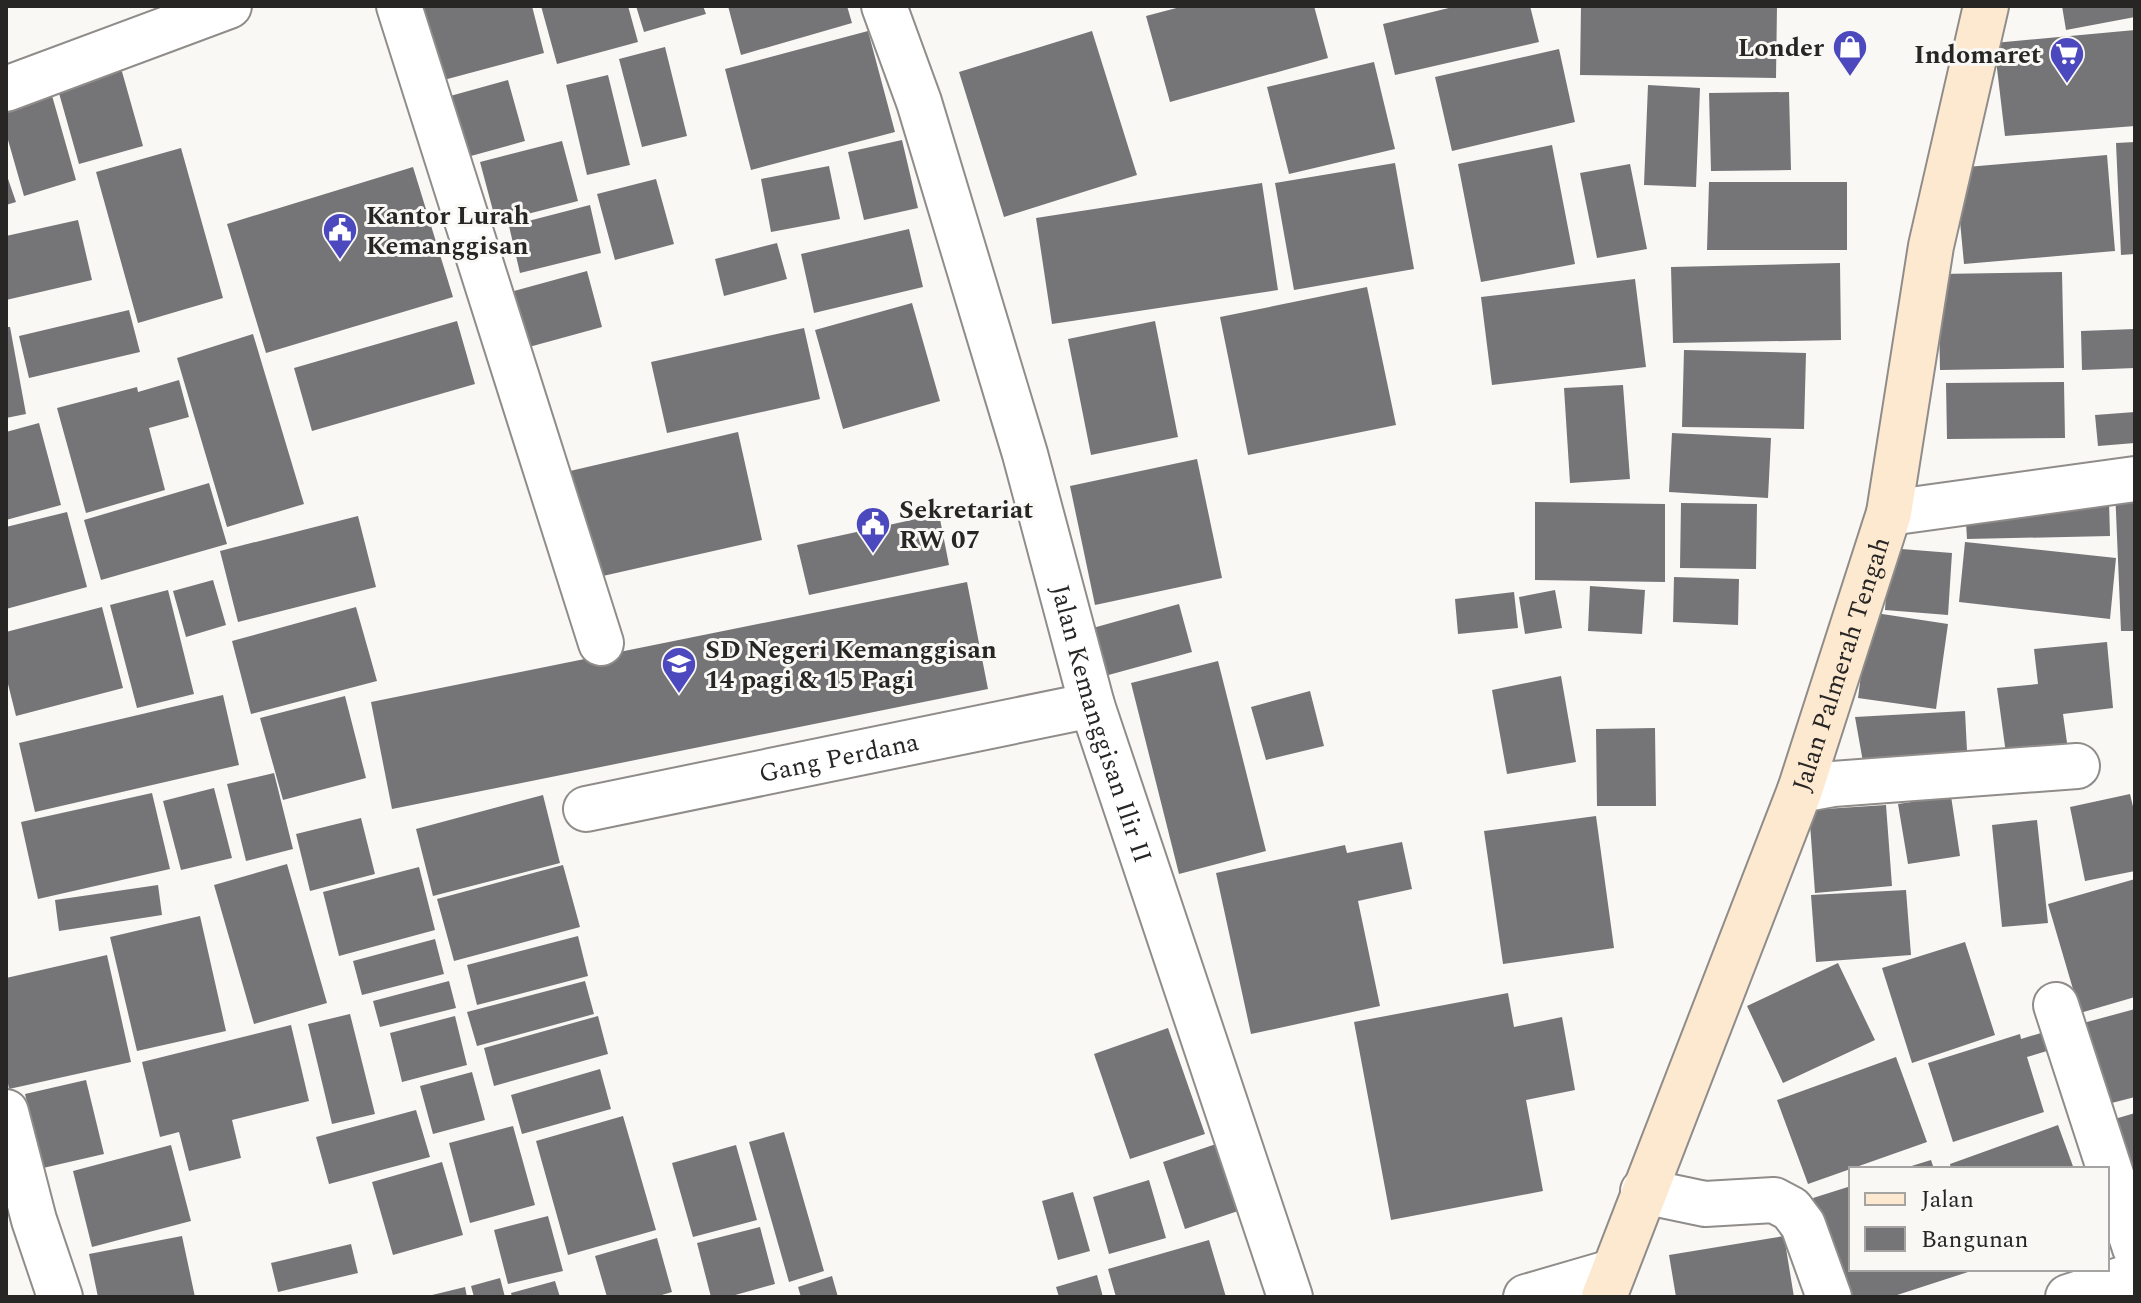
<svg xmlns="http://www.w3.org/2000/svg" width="2141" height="1303" viewBox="0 0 2141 1303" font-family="Spectral,serif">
  <rect width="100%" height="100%" fill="#faf8f5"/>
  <!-- building -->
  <path fill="#757578" d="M420,6H532L544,53L440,81Z
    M541,6H628L638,42L557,64Z
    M636,6H703L706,14L644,32Z
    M728,6H847L852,23L741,55Z
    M1184,6H1314L1328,58L1170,102L1146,16Z
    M1457,6H1530L1539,42L1395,75L1383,24Z
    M1581,6H1777L1776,78L1580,75Z
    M2062,6H2135V17L2066,30Z
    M2135,30V126L2005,136L1994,43Z
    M868,31L895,132L751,170L725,69Z
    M1092,31L1137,175L1004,217L959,72Z
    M665,47L687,136L642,147L619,59Z
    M1559,49L1575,122L1452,151L1435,77Z
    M119,61L143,146L79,164L55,79Z
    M1374,62L1395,149L1289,174L1267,87Z
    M608,75L630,165L587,175L566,85Z
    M508,80L525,141L460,159L443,98Z
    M49,85L76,180L24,196L6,133V98Z
    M1648,85L1700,88L1696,187L1644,185Z
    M1789,92L1791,170L1711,171L1709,93Z
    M902,140L918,208L864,220L848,152Z
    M562,141L578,201L496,222L480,162Z
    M2135,142V254L2121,255L2116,143Z
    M1552,145L1575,264L1481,282L1458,164Z
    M181,148L223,298L138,323L96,172Z
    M2107,155L2115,251L1964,264L1955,168Z
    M1395,163L1414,269L1294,290L1275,183Z
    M1630,164L1647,249L1597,258L1580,173Z
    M829,166L840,219L771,232L761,179Z
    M413,167L453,297L266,353L227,224Z
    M6,173L16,202L6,205Z
    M656,179L674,244L615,260L597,194Z
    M1709,182H1847V250H1707Z
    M1262,183L1278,290L1052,324L1036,218Z
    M590,205L601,253L520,273L509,226Z
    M78,220L92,280L6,300V236Z
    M909,229L923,287L814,313L801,254Z
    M777,243L787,279L724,296L715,259Z
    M1840,263L1841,340L1673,343L1671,267Z
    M587,271L602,327L529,347L514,291Z
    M2062,272L2064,368L1940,370L1938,274Z
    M1635,279L1646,367L1492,385L1481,297Z
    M1367,287L1396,425L1248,455L1220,317Z
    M912,303L940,401L843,429L815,330Z
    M129,310L140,352L29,378L19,336Z
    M457,321L475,384L312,431L294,368Z
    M1155,321L1178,437L1091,455L1068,339Z
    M6,327H10L26,414L6,418Z
    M804,328L820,399L667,433L651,362Z
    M2135,329V368L2082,370L2081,331Z
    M253,334L304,504L227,527L177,358Z
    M1684,350L1806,353L1804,429L1682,427Z
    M179,380L189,417L149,428L165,490L86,513L57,408L137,387L138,392Z
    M2064,382L2065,438L1947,439L1946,383Z
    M1623,385L1630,479L1570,483L1564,388Z
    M2135,412V443L2098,446L2095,415Z
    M39,423L61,505L6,520V432Z
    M738,432L762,540L594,578L570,471Z
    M1672,433L1771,438L1768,498L1669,492Z
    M1197,459L1222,578L1095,605L1070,486Z
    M209,483L227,544L101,580L84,520Z
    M2135,488V631H2121L2115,489Z
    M2109,501L2110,536L1967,539L1965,505Z
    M1535,502L1665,504V582L1535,580Z
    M1681,503L1757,504L1756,569L1680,568Z
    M67,512L87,587L6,609V527Z
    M939,514L949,565L809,595L797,545Z
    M358,516L376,587L238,622L220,551Z
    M1965,542L2116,558L2110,619L1959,602Z
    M1889,548L1952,553L1948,615L1885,610Z
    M1674,577L1739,579L1738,625L1673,622Z
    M213,580L226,625L186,637L173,591Z
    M967,582L988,689L392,809L371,702Z
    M1590,586L1645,590L1642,634L1588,631Z
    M168,590L194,694L137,708L110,605Z
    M1555,590L1562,628L1525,634L1519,597Z
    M1514,592L1518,628L1458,634L1455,599Z
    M1179,604L1192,652L1094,679L1082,631Z
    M102,607L123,688L16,716L6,676V632Z
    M356,607L377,681L251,714L232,641Z
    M1869,612L1948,624L1936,709L1858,698Z
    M2107,642L2113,708L2063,714L2068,750L2007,761L1997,688L2038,684L2034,649Z
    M1218,661L1266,851L1179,874L1131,683Z
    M1561,676L1576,762L1507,774L1492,690Z
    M1310,691L1324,746L1266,760L1251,707Z
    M223,695L239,765L35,812L19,743Z
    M345,696L366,778L283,800L260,718Z
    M1965,711L1967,751L1863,762L1855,717Z
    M1655,728L1656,806H1597L1596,729Z
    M274,773L293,849L246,861L227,784Z
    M214,788L232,858L181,870L163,801Z
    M152,793L170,869L38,899L21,822Z
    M2130,794L2135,815V871L2085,881L2070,807Z
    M543,795L560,863L433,896L416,829Z
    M1951,796L1960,856L1908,864L1898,804Z
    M1886,805L1892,886L1815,893L1809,810Z
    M1596,816L1614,948L1503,964L1484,831Z
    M361,818L375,874L310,891L296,834Z
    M2037,820L2048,923L2002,927L1992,825Z
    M1402,842L1412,889L1358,901L1380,1006L1251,1034L1216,873L1345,845L1347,853Z
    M287,864L327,1003L254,1024L214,885Z
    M563,865L580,927L454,961L437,899Z
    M419,867L435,930L339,956L323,892Z
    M2135,879V997L2080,1013L2048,904Z
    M158,885L162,915L59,931L55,900Z
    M1906,890L1911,955L1816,962L1811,895Z
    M200,916L226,1031L137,1051L110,937Z
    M578,936L588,976L477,1005L467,965Z
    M435,939L444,974L362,995L353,961Z
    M1965,942L1995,1035L1912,1063L1882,968Z
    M107,955L131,1062L9,1089L6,1073V978Z
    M1838,963L1875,1040L1783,1083L1747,1006Z
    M449,981L456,1008L380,1027L373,1001Z
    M585,981L594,1014L477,1046L467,1012Z
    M1508,993L1514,1027L1562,1017L1575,1090L1526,1100L1543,1191L1391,1220L1354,1022Z
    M2135,1009V1097L2100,1106L2076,1025Z
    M350,1014L375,1114L332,1124L308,1024Z
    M455,1016L467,1065L402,1082L390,1033Z
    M598,1016L608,1054L494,1086L484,1048Z
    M291,1025L309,1101L232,1120L241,1158L189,1171L179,1132L160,1137L142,1062Z
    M1168,1028L1205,1134L1130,1159L1094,1054Z
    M2041,1033L2047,1051L2027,1057L2044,1112L1953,1142L1928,1063L2020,1034L2021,1039Z
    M1896,1057L1927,1142L1808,1184L1777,1100Z
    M600,1069L611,1109L522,1134L511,1095Z
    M472,1072L485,1120L433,1134L420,1086Z
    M86,1080L104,1154L43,1168L25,1094Z
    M416,1110L430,1157L329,1184L316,1137Z
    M2135,1113V1205L2108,1121Z
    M623,1116L656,1230L568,1255L536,1141Z
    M2058,1125L2074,1169H1951L1950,1164Z
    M513,1126L535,1205L470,1223L449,1143Z
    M784,1132L824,1271L789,1282L749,1142Z
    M1216,1144L1238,1211L1185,1229L1163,1162Z
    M171,1145L191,1221L92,1247L73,1171Z
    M736,1145L757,1220L693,1237L672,1163Z
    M1931,1160L1934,1169H1905V1168Z
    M442,1162L463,1235L393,1255L372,1182Z
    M1149,1180L1166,1238L1109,1254L1093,1197Z
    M1851,1186V1269H1967L1968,1272L1891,1297H1845L1813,1198Z
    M1073,1192L1090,1251L1058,1260L1042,1201Z
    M548,1216L563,1271L508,1284L494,1230Z
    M760,1227L775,1284L728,1297H711L697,1243Z
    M182,1236L195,1297H98L89,1254Z
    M1784,1236L1794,1297H1676L1669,1255Z
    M657,1238L672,1292L655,1297H607L595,1256Z
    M1209,1240L1226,1297H1116L1108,1269Z
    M351,1244L358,1273L278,1292L271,1263Z
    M1097,1275L1103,1297H1059L1056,1287Z
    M832,1276L838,1297H801L798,1287Z
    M500,1278L505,1297H474L471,1286Z
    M555,1281L560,1297H512L511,1293Z
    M465,1287L467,1297H428V1296Z"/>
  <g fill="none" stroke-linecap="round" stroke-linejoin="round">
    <defs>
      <g id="street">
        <path d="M399,6L601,643"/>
        <path id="s1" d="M884,6L919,102L1025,454L1092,705L1290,1297"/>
        <path d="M6,89L229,6"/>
        <path d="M1889,513L2135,479"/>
        <path d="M1800,790L1833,784L2077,766"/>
        <path id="s2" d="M586,809L1092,705"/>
        <path d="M2056,1005L2135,1248"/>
        <path d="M6,1112L34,1220L60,1297"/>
        <path d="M1643,1191L1705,1204L1774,1200L1791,1209L1803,1225L1829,1297"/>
        <path d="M1526,1297L1612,1272"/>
        <path d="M2068,1297L2135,1275"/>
      </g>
      <g id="secondary">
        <path id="s3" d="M1604,1297L1800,790L1889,513L1931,246L1986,6"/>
      </g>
    </defs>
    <!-- street casing -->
    <use href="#street" stroke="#8f8c8a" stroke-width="48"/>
    <!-- secondary casing -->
    <use href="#secondary" stroke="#8f8c8a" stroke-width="48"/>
    <!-- street -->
    <use href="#street" stroke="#fff" stroke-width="44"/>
    <!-- secondary -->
    <use href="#secondary" stroke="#fde9d0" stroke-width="44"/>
  </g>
  <!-- icons -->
  <defs>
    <symbol id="shop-pin" viewBox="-11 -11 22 30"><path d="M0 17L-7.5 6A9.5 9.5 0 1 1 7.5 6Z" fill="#4c48be" stroke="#faf8f5"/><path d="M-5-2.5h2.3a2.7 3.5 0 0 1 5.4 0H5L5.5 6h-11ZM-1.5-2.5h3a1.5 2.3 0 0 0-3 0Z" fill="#fff"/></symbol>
    <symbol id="supermarket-pin" viewBox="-11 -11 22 30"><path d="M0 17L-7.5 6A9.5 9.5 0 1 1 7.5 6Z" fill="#4c48be" stroke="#faf8f5"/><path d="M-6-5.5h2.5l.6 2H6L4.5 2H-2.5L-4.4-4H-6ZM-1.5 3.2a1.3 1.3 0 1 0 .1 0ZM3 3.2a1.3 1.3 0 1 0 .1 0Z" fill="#fff"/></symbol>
    <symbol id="civic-pin" viewBox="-11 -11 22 30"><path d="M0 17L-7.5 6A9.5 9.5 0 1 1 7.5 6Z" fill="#4c48be" stroke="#faf8f5"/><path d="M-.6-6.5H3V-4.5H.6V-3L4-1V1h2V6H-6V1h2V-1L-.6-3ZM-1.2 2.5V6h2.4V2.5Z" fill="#fff"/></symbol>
    <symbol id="school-pin" viewBox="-11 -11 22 30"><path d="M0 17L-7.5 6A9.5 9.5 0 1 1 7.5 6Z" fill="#4c48be" stroke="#faf8f5"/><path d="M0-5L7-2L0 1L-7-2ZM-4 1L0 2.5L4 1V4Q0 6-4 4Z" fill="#fff"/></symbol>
  </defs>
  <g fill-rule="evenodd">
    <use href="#shop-pin" x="1830" y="27" width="40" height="54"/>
    <use href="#supermarket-pin" x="2047" y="34" width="40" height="54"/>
    <use href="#civic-pin" x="320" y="210" width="40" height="54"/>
    <use href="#civic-pin" x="853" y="504" width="40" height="54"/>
    <use href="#school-pin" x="659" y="644" width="40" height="54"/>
  </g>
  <g text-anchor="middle" stroke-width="6" stroke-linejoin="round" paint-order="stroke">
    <!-- poi labels -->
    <g font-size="26" font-weight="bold" fill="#272625" stroke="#faf8f5" text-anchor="start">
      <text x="1824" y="56" text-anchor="end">Londer</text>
      <text x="2041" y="63" text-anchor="end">Indomaret</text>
      <text x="366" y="224">Kantor Lurah<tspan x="366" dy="30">Kemanggisan</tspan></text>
      <text x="899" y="518">Sekretariat<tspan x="899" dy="30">RW 07</tspan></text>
      <text x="705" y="658">SD Negeri Kemanggisan<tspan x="705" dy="30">14 pagi &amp; 15 Pagi</tspan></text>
    </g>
    <!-- street labels -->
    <g font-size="26" fill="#272625" stroke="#faf8f5">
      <text dy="9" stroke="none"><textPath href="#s3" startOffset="676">Jalan Palmerah Tengah</textPath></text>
      <text dy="9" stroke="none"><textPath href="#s1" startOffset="750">Jalan Kemanggisan Ilir II</textPath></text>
      <text dy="9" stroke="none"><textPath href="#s2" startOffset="258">Gang Perdana</textPath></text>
    </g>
  </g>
  <!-- border -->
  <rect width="2141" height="1303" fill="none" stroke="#272625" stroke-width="16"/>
  <!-- legend -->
  <rect x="1849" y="1167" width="260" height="104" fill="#faf8f5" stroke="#a6a4a2" stroke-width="2"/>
  <rect x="1865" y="1193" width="40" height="12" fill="#fde9d0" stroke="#a6a4a2" stroke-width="2"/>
  <text x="1921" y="1207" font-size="24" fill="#272625">Jalan</text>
  <rect x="1865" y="1227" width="40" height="24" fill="#757578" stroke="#a6a4a2" stroke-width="2"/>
  <text x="1921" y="1247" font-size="24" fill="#272625">Bangunan</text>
</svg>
